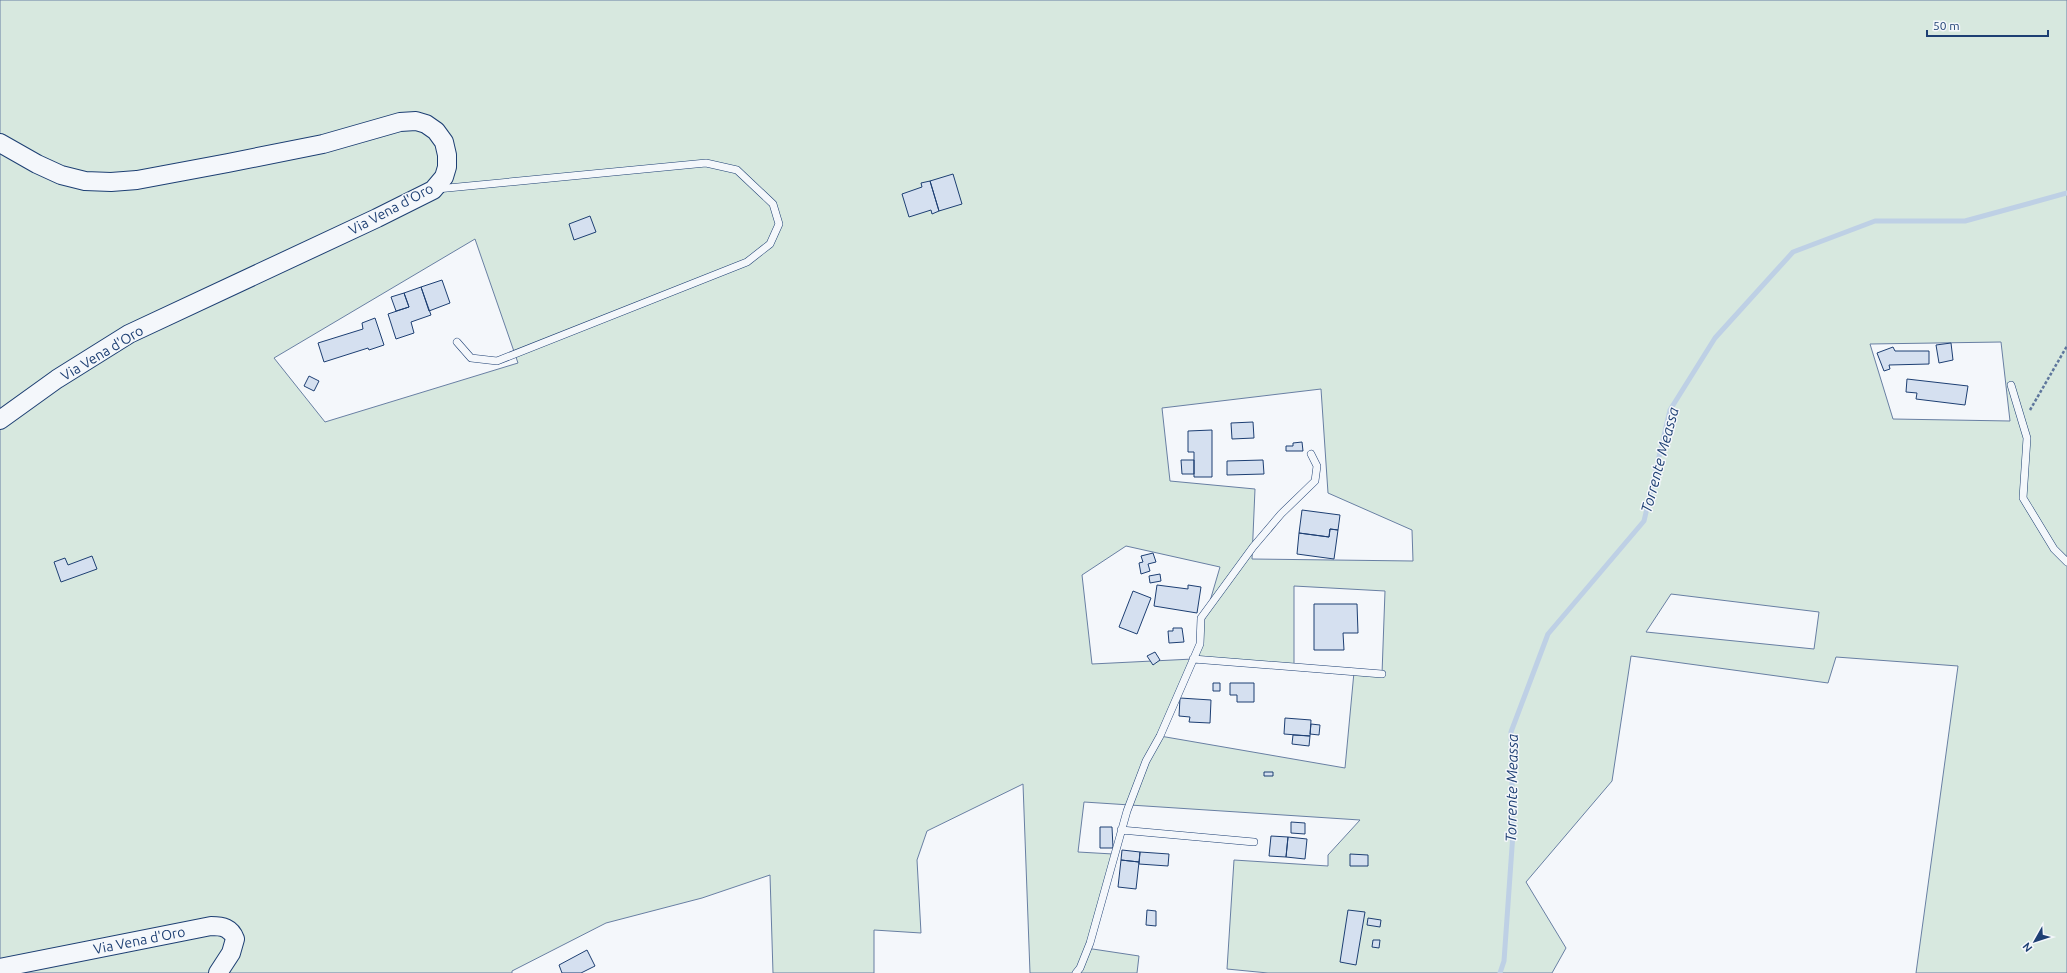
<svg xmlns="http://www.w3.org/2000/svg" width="2067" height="973" viewBox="0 0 2067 973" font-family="Ubuntu,sans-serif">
  <rect width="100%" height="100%" fill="#f4f7fb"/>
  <!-- green -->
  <path fill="#d7e8df" stroke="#687fa3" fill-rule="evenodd" d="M0,0H2067V973H1916L1958,666L1836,657L1828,683L1631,656L1612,781L1526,882L1566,948L1552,973H1268L1227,969L1234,860L1328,866V855L1360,820L1084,802L1078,852L1113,854L1086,948L1139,956L1137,973H1030L1023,784L927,831L917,860L921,933L874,930V973H773L770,875L702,898L606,923L512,971V973H0ZM475,239L518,363L325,422L274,358ZM2001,342L2010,421L1893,419L1870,344ZM1321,389L1328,493L1412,530L1413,561L1252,559L1255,489L1170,481L1162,408ZM1126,546L1220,567L1193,659L1092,664L1082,575ZM1294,586L1385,591L1382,674L1354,672L1345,768L1160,736L1193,659L1294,667ZM1671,594L1819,612L1814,649L1646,632Z"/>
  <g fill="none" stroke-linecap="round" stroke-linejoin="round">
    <!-- stream -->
    <path stroke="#bed0e5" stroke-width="5" d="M1500,973L1504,961L1513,833L1511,732L1548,634L1644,521L1670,410L1715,338L1793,252L1875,221H1965L2067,193"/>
  </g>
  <!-- building -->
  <path fill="#d5e0f0" stroke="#1d3f73" d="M953,174L962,204L939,211L930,181Z
    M930,181L939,211L932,214L931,210L909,217L902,194L922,187L921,183Z
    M590,216L596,232L574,240L569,224Z
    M442,280L450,303L429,311L421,287Z
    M421,287L431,315L411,322L414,333L396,339L388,314L409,307L404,293Z
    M404,293L409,307L396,311L391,297Z
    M375,318L384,345L369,350L368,348L324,362L318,343L363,329L362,323Z
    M1951,343L1953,360L1939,363L1936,345Z
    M1893,347L1895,351H1929V364L1889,365L1890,369L1884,371L1877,353Z
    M309,376L319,381L314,391L304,386Z
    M1907,379L1968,386L1965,405L1916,399L1917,393L1906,392Z
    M1253,422L1254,438L1232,439L1231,423Z
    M1212,430V477H1194V452H1188V431Z
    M1302,442L1303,451H1286V446H1293V443Z
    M1181,460H1194V474H1182Z
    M1263,460L1264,474L1227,475V461Z
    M1302,510L1340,515L1338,530L1330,529L1329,537L1299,533Z
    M1330,529L1338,530L1334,559L1297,554L1299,533L1329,537Z
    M1153,553L1156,562L1148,564L1150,571L1141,574L1139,563L1143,562L1141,556Z
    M92,556L97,569L61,582L54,562L65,558L68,565Z
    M1160,574L1161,581L1150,583L1149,576Z
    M1157,585L1188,589V585L1201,587L1197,613L1154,606Z
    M1133,591L1151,598L1137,634L1119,627Z
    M1314,604H1357L1358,633H1343L1344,650H1314Z
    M1173,628H1182L1184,642L1169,643L1168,631H1173Z
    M1155,652L1160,660L1153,665L1147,656Z
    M1213,683H1220V691H1213Z
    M1230,683H1254V702H1237V695H1230Z
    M1180,698L1211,700L1210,723L1189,722L1190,717L1179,716Z
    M1285,718L1311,720L1310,736L1284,734Z
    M1311,724L1320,725L1319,735L1310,734Z
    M1293,735L1310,736L1309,746L1292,744Z
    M1264,772H1273V776H1264Z
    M1291,822L1305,823V834L1291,833Z
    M1100,827H1112L1113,848H1100Z
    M1271,836L1288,837L1286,857L1269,856Z
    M1288,837L1307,839L1305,859L1286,857Z
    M1122,850L1140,852L1139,862L1121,860Z
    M1140,852L1169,854L1168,866L1139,864Z
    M1350,854L1368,855V866H1350Z
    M1121,860L1139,862L1136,889L1118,887Z
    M1147,910L1156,911V926L1146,925Z
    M1348,910L1365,912L1356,965L1340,962Z
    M1368,918L1381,920L1380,927L1367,925Z
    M1373,940H1380L1379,948L1372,947Z
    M587,950L595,966L581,973H562L559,965Z"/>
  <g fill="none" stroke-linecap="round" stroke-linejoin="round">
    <defs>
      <path id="service" d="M437,189L706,163L737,170L773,204L779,224L770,244L747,262L497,361L471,358L457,342
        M2011,385L2027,438L2023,498L2054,549L2067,562
        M1193,659L1382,674
        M1121,830L1254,842
        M1076,973L1080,968L1090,943L1127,811L1146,761L1160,736L1200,644L1201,618L1253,547L1281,514L1315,481L1317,466L1311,454"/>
      <g id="tertiary">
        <path d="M0,143L37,164L61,175L85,181L111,182L137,180L228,163L323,144L400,122L416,121L426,124L436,131L444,142L447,155V167L444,177L433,190L377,218L129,334L57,379L0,420"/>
        <path id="s1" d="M0,968L211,926C223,926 231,928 235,939L231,953L218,973"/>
      </g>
    </defs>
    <!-- service casing -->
    <use href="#service" stroke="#1d3f73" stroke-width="8"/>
    <!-- tertiary casing -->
    <use href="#tertiary" stroke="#1d3f73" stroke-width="20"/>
    <!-- path -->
    <path stroke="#5e769c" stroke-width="2.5" stroke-dasharray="3 2" stroke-linecap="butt" d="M2030,410L2067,346"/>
    <!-- service -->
    <use href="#service" stroke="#f4f7fb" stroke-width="7"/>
    <!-- tertiary -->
    <use href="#tertiary" stroke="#f4f7fb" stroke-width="18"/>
  </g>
  <g text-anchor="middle" stroke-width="3" stroke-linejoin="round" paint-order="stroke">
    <!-- street labels -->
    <g font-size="14" fill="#1d3f73" stroke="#f4f7fb">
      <text transform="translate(391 209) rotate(-28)" y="5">Via Vena d'Oro</text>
      <text transform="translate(102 353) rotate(-31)" y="5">Via Vena d'Oro</text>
      <text dy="5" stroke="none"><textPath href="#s1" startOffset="142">Via Vena d'Oro</textPath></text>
    </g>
    <!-- water labels -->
    <g font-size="15" font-style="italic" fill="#1d3f73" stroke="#f4f7fb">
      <text transform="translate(1660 460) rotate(-75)" y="5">Torrente Meassa</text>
      <text transform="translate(1512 788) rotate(-89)" y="5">Torrente Meassa</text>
    </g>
  </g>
  <!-- north arrow -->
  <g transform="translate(2035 941) rotate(231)" stroke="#f4f7fb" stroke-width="3" paint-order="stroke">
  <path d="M0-3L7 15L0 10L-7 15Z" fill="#1d3f73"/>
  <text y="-6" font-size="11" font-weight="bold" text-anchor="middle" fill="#1d3f73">N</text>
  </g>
  <!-- scale -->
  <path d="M1927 30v6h121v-6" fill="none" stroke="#1d3f73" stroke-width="2"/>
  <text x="1933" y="30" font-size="12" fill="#1d3f73" stroke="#f4f7fb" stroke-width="3" paint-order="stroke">50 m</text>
</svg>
